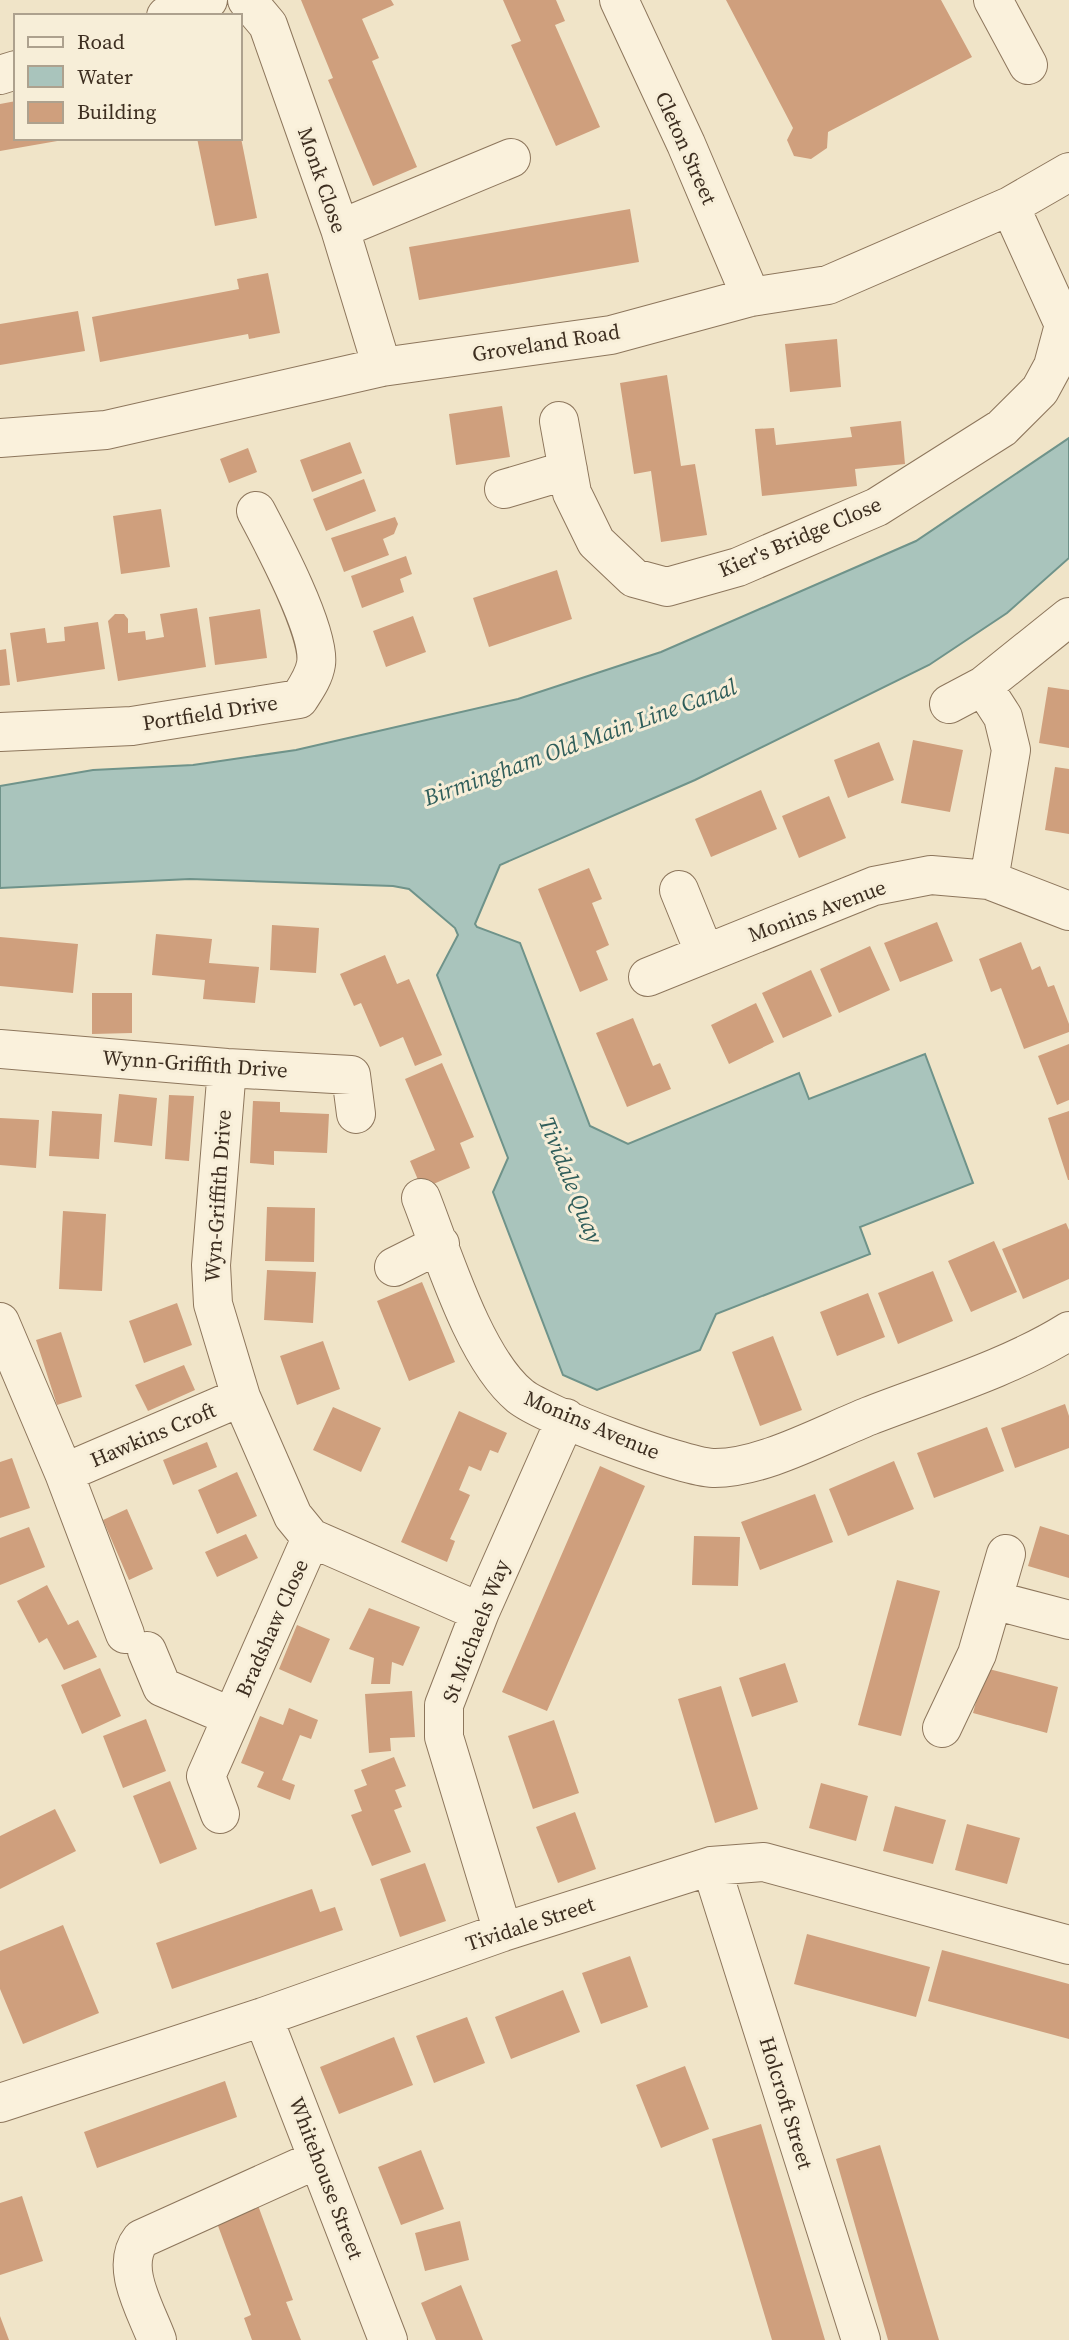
<svg xmlns="http://www.w3.org/2000/svg" width="1069" height="2340" viewBox="0 0 1069 2340" font-family="'Source Serif 4',serif">
  <rect width="100%" height="100%" fill="#f0e4c8"/>
  <!-- water -->
  <path fill="#a9c4bc" stroke="#6f938a" stroke-width="2" d="M1069,438V558L1007,613L929,665L695,780L500,865L475,924L477,927L520,943L590,1126L628,1144L799,1073L809,1099L925,1054L973,1183L860,1227L870,1254L716,1314L700,1350L597,1390L563,1375L493,1192L508,1158L437,975L458,935L455,928L409,889L393,886L190,879L0,888V786L93,770L193,765L296,750L518,699L661,652L916,541Z"/>
  <!-- building -->
  <path fill="#cf9f7d" d="M301,0H391L394,5L362,19L379,58L372,61L417,167L373,186L328,80L333,78Z
    M503,0H556L565,21L555,25L600,127L556,146L511,45L521,41Z
    M726,0H941L972,57L828,132L827,148L811,159L794,156L787,140L793,128Z
    M16,101V138L63,140L0,151V104Z
    M197,138H241L257,218L215,226Z
    M630,209L639,262L419,300L409,247Z
    M268,273L280,333L249,339L248,334L100,362L92,317L239,289L237,279Z
    M78,311L85,351L0,365V324Z
    M837,339L841,387L790,392L785,344Z
    M667,375L681,466L695,464L707,535L661,542L651,471L634,474L620,383Z
    M502,406L510,457L456,465L449,414Z
    M901,421L905,464L855,469L857,486L762,496L755,429L774,428L776,445L852,437L850,427Z
    M350,442L362,473L312,492L300,460Z
    M248,448L257,472L229,483L220,459Z
    M364,479L376,511L326,531L313,499Z
    M161,509L170,567L121,574L113,516Z
    M395,517L398,524L394,534L383,539L389,555L344,572L331,538Z
    M406,556L412,574L400,579L404,592L362,608L351,576Z
    M557,570L572,619L489,647L473,598Z
    M197,608L206,667L118,681L108,621L115,614H124L128,619V633L145,631L146,640L164,637L160,614Z
    M260,609L267,658L215,665L209,617Z
    M413,616L426,652L386,667L373,631Z
    M98,622L105,669L17,682L10,633L45,628L47,643L65,641L64,627Z
    M6,649L10,685L0,686V650Z
    M1048,687L1069,690V748L1039,743Z
    M913,740L963,750L950,812L901,803Z
    M879,742L894,780L848,798L834,760Z
    M1055,767L1069,769V834L1045,830Z
    M761,790L777,829L711,857L695,819Z
    M829,796L846,838L799,858L782,816Z
    M589,868L602,899L592,903L609,945L596,951L608,980L580,992L538,889Z
    M937,922L953,961L900,982L884,943Z
    M272,925L319,928L316,973L270,970Z
    M156,934L212,939L209,963L259,967L255,1003L203,999L205,980L152,975Z
    M0,937L78,944L73,993L0,986Z
    M1021,942L1032,970L1040,966L1048,987L1054,985L1069,1024V1032L1024,1049L1001,988L991,992L979,959Z
    M870,946L890,990L839,1013L820,969Z
    M385,955L397,984L409,979L442,1055L415,1066L403,1037L380,1047L361,1003L354,1006L340,974Z
    M811,970L832,1016L783,1038L762,993Z
    M92,993H132V1033L92,1034Z
    M756,1003L774,1042L729,1064L711,1025Z
    M633,1018L653,1066L660,1063L671,1089L627,1107L596,1033Z
    M1069,1044V1100L1057,1105L1038,1056Z
    M442,1063L474,1137L460,1143L470,1168L422,1189L410,1161L435,1150L405,1079Z
    M119,1094L157,1098L152,1146L114,1142Z
    M169,1095L194,1096L189,1161L165,1159Z
    M253,1101L280,1102V1112L329,1114L327,1153L274,1151V1165L250,1163Z
    M52,1111L102,1114L99,1159L49,1156Z
    M1069,1111V1180H1068L1048,1118Z
    M0,1118L39,1120L36,1168L0,1165Z
    M267,1207L315,1208L314,1262L265,1261Z
    M63,1211L106,1214L102,1291L59,1289Z
    M1066,1223L1069,1230V1279L1023,1299L1002,1249Z
    M994,1241L1017,1292L971,1312L948,1261Z
    M267,1270L316,1272L313,1323L264,1320Z
    M933,1271L953,1321L898,1344L878,1293Z
    M422,1282L455,1362L409,1381L377,1301Z
    M868,1293L885,1337L837,1356L820,1312Z
    M177,1303L192,1345L144,1363L129,1321Z
    M61,1332L82,1397L57,1405L36,1340Z
    M773,1336L802,1410L760,1426L732,1352Z
    M323,1341L340,1389L297,1405L280,1356Z
    M184,1365L195,1390L148,1411L135,1385Z
    M1065,1404L1069,1416V1448L1015,1468L1001,1428Z
    M333,1407L381,1428L361,1472L313,1450Z
    M459,1411L507,1433L498,1453L490,1450L481,1471L469,1466L459,1490L470,1495L450,1539L455,1541L447,1562L401,1542Z
    M987,1427L1004,1471L934,1498L917,1453Z
    M207,1442L217,1467L173,1485L163,1460Z
    M12,1458L30,1508L0,1518V1462Z
    M894,1461L914,1509L848,1536L829,1489Z
    M600,1466L645,1486L547,1711L502,1692Z
    M237,1472L257,1516L217,1534L198,1490Z
    M815,1494L833,1542L760,1570L741,1522Z
    M127,1509L153,1569L129,1580L103,1520Z
    M1040,1526L1069,1535V1578L1028,1566Z
    M29,1527L45,1567L0,1585V1538Z
    M246,1534L258,1558L217,1577L205,1552Z
    M694,1536L740,1537L738,1586L692,1585Z
    M897,1580L940,1591L901,1736L858,1725Z
    M47,1585L68,1625L78,1620L97,1657L64,1670L47,1638L39,1643L17,1601Z
    M369,1608L420,1627L403,1666L392,1662L390,1684H371L374,1658L349,1649Z
    M297,1625L330,1639L311,1683L279,1669Z
    M785,1663L798,1702L752,1717L739,1678Z
    M100,1668L121,1716L82,1734L61,1685Z
    M985,1668L1058,1687L1047,1733L973,1713Z
    M721,1686L758,1809L715,1823L678,1699Z
    M412,1691L415,1737L390,1738L391,1751L369,1753L365,1694Z
    M289,1708L318,1720L311,1739L300,1735L282,1780L295,1785L290,1800L257,1787L264,1772L241,1763L260,1716L283,1725Z
    M146,1719L166,1771L123,1788L103,1736Z
    M554,1720L579,1793L533,1809L508,1736Z
    M394,1757L406,1786L395,1790L402,1807L394,1810L411,1852L372,1866L351,1815L362,1811L354,1790L367,1785L361,1770Z
    M170,1781L197,1849L160,1864L133,1796Z
    M821,1783L868,1796L856,1841L809,1828Z
    M895,1806L946,1820L933,1864L883,1851Z
    M55,1809L76,1851L0,1889V1836Z
    M575,1812L596,1869L558,1883L536,1827Z
    M967,1824L1020,1838L1007,1884L955,1870Z
    M425,1863L446,1921L400,1937L380,1879Z
    M312,1889L320,1912L335,1907L343,1930L172,1989L156,1943Z
    M63,1925L99,2013L23,2044L0,1989V1951Z
    M807,1934L930,1967L916,2017L794,1984Z
    M942,1950L1069,1984V2039L928,2001Z
    M630,1956L648,2007L601,2024L582,1973Z
    M563,1990L580,2032L511,2059L495,2017Z
    M467,2017L485,2063L434,2083L416,2036Z
    M394,2037L413,2085L339,2114L320,2067Z
    M685,2066L709,2129L661,2148L636,2085Z
    M225,2081L237,2117L97,2168L84,2132Z
    M761,2124L825,2340H772L712,2139Z
    M880,2145L939,2340H888L836,2159Z
    M421,2150L444,2209L401,2225L378,2167Z
    M22,2196L43,2261L0,2275V2203Z
    M256,2200L293,2300L286,2302L301,2340H252L244,2318L251,2315L214,2215Z
    M460,2221L469,2260L425,2271L415,2233Z
    M461,2285L483,2340H436L421,2303Z
    M0,2317V2316L9,2340H0Z"/>
  <g fill="none" stroke-linecap="round" stroke-linejoin="round">
    <defs>
      <path id="minor" d="M247,0L268,25L340,229L382,367
        M619,0L686,144L751,297
        M993,0L1028,65
        M166,16L208,0
        M0,75L16,70
        M340,229L511,158
        M559,421L572,493L596,542L634,578L667,587L738,567L877,507L1002,428L1040,390L1053,366L1064,325L1010,206
        M0,438L106,430L382,367L611,335L751,297L828,285L1010,206L1069,172
        M504,489L568,470
        M983,686L1003,717L1011,750L989,880
        M949,704L983,686L1069,617
        M0,732L132,726L299,699C306,688 314,677 316,664C321,633 272,541 256,511
        M679,890L705,954
        M648,977L874,886L931,875L989,880L1069,911
        M0,1049L227,1068L351,1075L356,1114
        M227,1068L211,1265L213,1304L241,1397L293,1516L311,1538L480,1612
        M421,1198C443,1254 474,1358 520,1396C543,1415 683,1467 713,1468C761,1469 824,1434 869,1416C933,1391 1010,1368 1069,1331
        M394,1267L440,1244
        M0,1322L64,1473L125,1634
        M64,1473L241,1397
        M993,1600L1069,1620
        M147,1651L162,1687L232,1717
        M942,1728L977,1654L1006,1554
        M220,1814L206,1776L311,1538
        M711,1866L861,2340
        M503,1932L444,1737V1705L480,1612L566,1418
        M263,2017L388,2340
        M0,2103L263,2017L503,1932L711,1866L764,1862L1069,1945
        M157,2340C146,2310 119,2267 141,2239L318,2159"/>
    </defs>
    <!-- minor casing -->
    <use href="#minor" stroke="#8d765c" stroke-width="40"/>
    <!-- minor -->
    <use href="#minor" stroke="#faf1dc" stroke-width="38"/>
  </g>
  <g text-anchor="middle" stroke-width="6" stroke-linejoin="round" paint-order="stroke">
    <!-- street labels -->
    <g font-size="21" fill="#3d2e20" stroke="#f7eed8">
      <text transform="translate(686 148) rotate(66)" y="7">Cleton Street</text>
      <text transform="translate(322 180) rotate(71)" y="7">Monk Close</text>
      <text transform="translate(546 343) rotate(-9)" y="7">Groveland Road</text>
      <text transform="translate(800 537) rotate(-23)" y="7">Kier's Bridge Close</text>
      <text transform="translate(210 713) rotate(-9)" y="7">Portfield Drive</text>
      <text transform="translate(817 911) rotate(-20)" y="7">Monins Avenue</text>
      <text transform="translate(195 1064) rotate(4)" y="7">Wynn-Griffith Drive</text>
      <text transform="translate(218 1196) rotate(-86)" y="7">Wyn-Griffith Drive</text>
      <text transform="translate(592 1425) rotate(23)" y="7">Monins Avenue</text>
      <text transform="translate(153 1435) rotate(-23)" y="7">Hawkins Croft</text>
      <text transform="translate(272 1628) rotate(-66)" y="7">Bradshaw Close</text>
      <text transform="translate(476 1631) rotate(-69)" y="7">St Michaels Way</text>
      <text transform="translate(530 1924) rotate(-18)" y="7">Tividale Street</text>
      <text transform="translate(786 2103) rotate(73)" y="7">Holcroft Street</text>
      <text transform="translate(326 2178) rotate(69)" y="7">Whitehouse Street</text>
    </g>
    <!-- water labels -->
    <g font-size="23" font-style="italic" fill="#2f5d5a" stroke="#f7eed8">
      <text transform="translate(580 742) rotate(-20)" y="8">Birmingham Old Main Line Canal</text>
      <text transform="translate(571 1180) rotate(68)" y="8">Tividale Quay</text>
    </g>
  </g>
  <!-- legend -->
  <rect x="14" y="14" width="228" height="126" fill="#f7eed8" stroke="#ada18e" stroke-width="2"/>
  <rect x="28" y="37" width="35" height="10" fill="#faf1dc" stroke="#ada18e" stroke-width="2"/>
  <text x="77" y="49" font-size="21" fill="#3d2e20">Road</text>
  <rect x="28" y="66" width="35" height="21" fill="#a9c4bc" stroke="#ada18e" stroke-width="2"/>
  <text x="77" y="84" font-size="21" fill="#3d2e20">Water</text>
  <rect x="28" y="102" width="35" height="21" fill="#cf9f7d" stroke="#ada18e" stroke-width="2"/>
  <text x="77" y="119" font-size="21" fill="#3d2e20">Building</text>
</svg>
